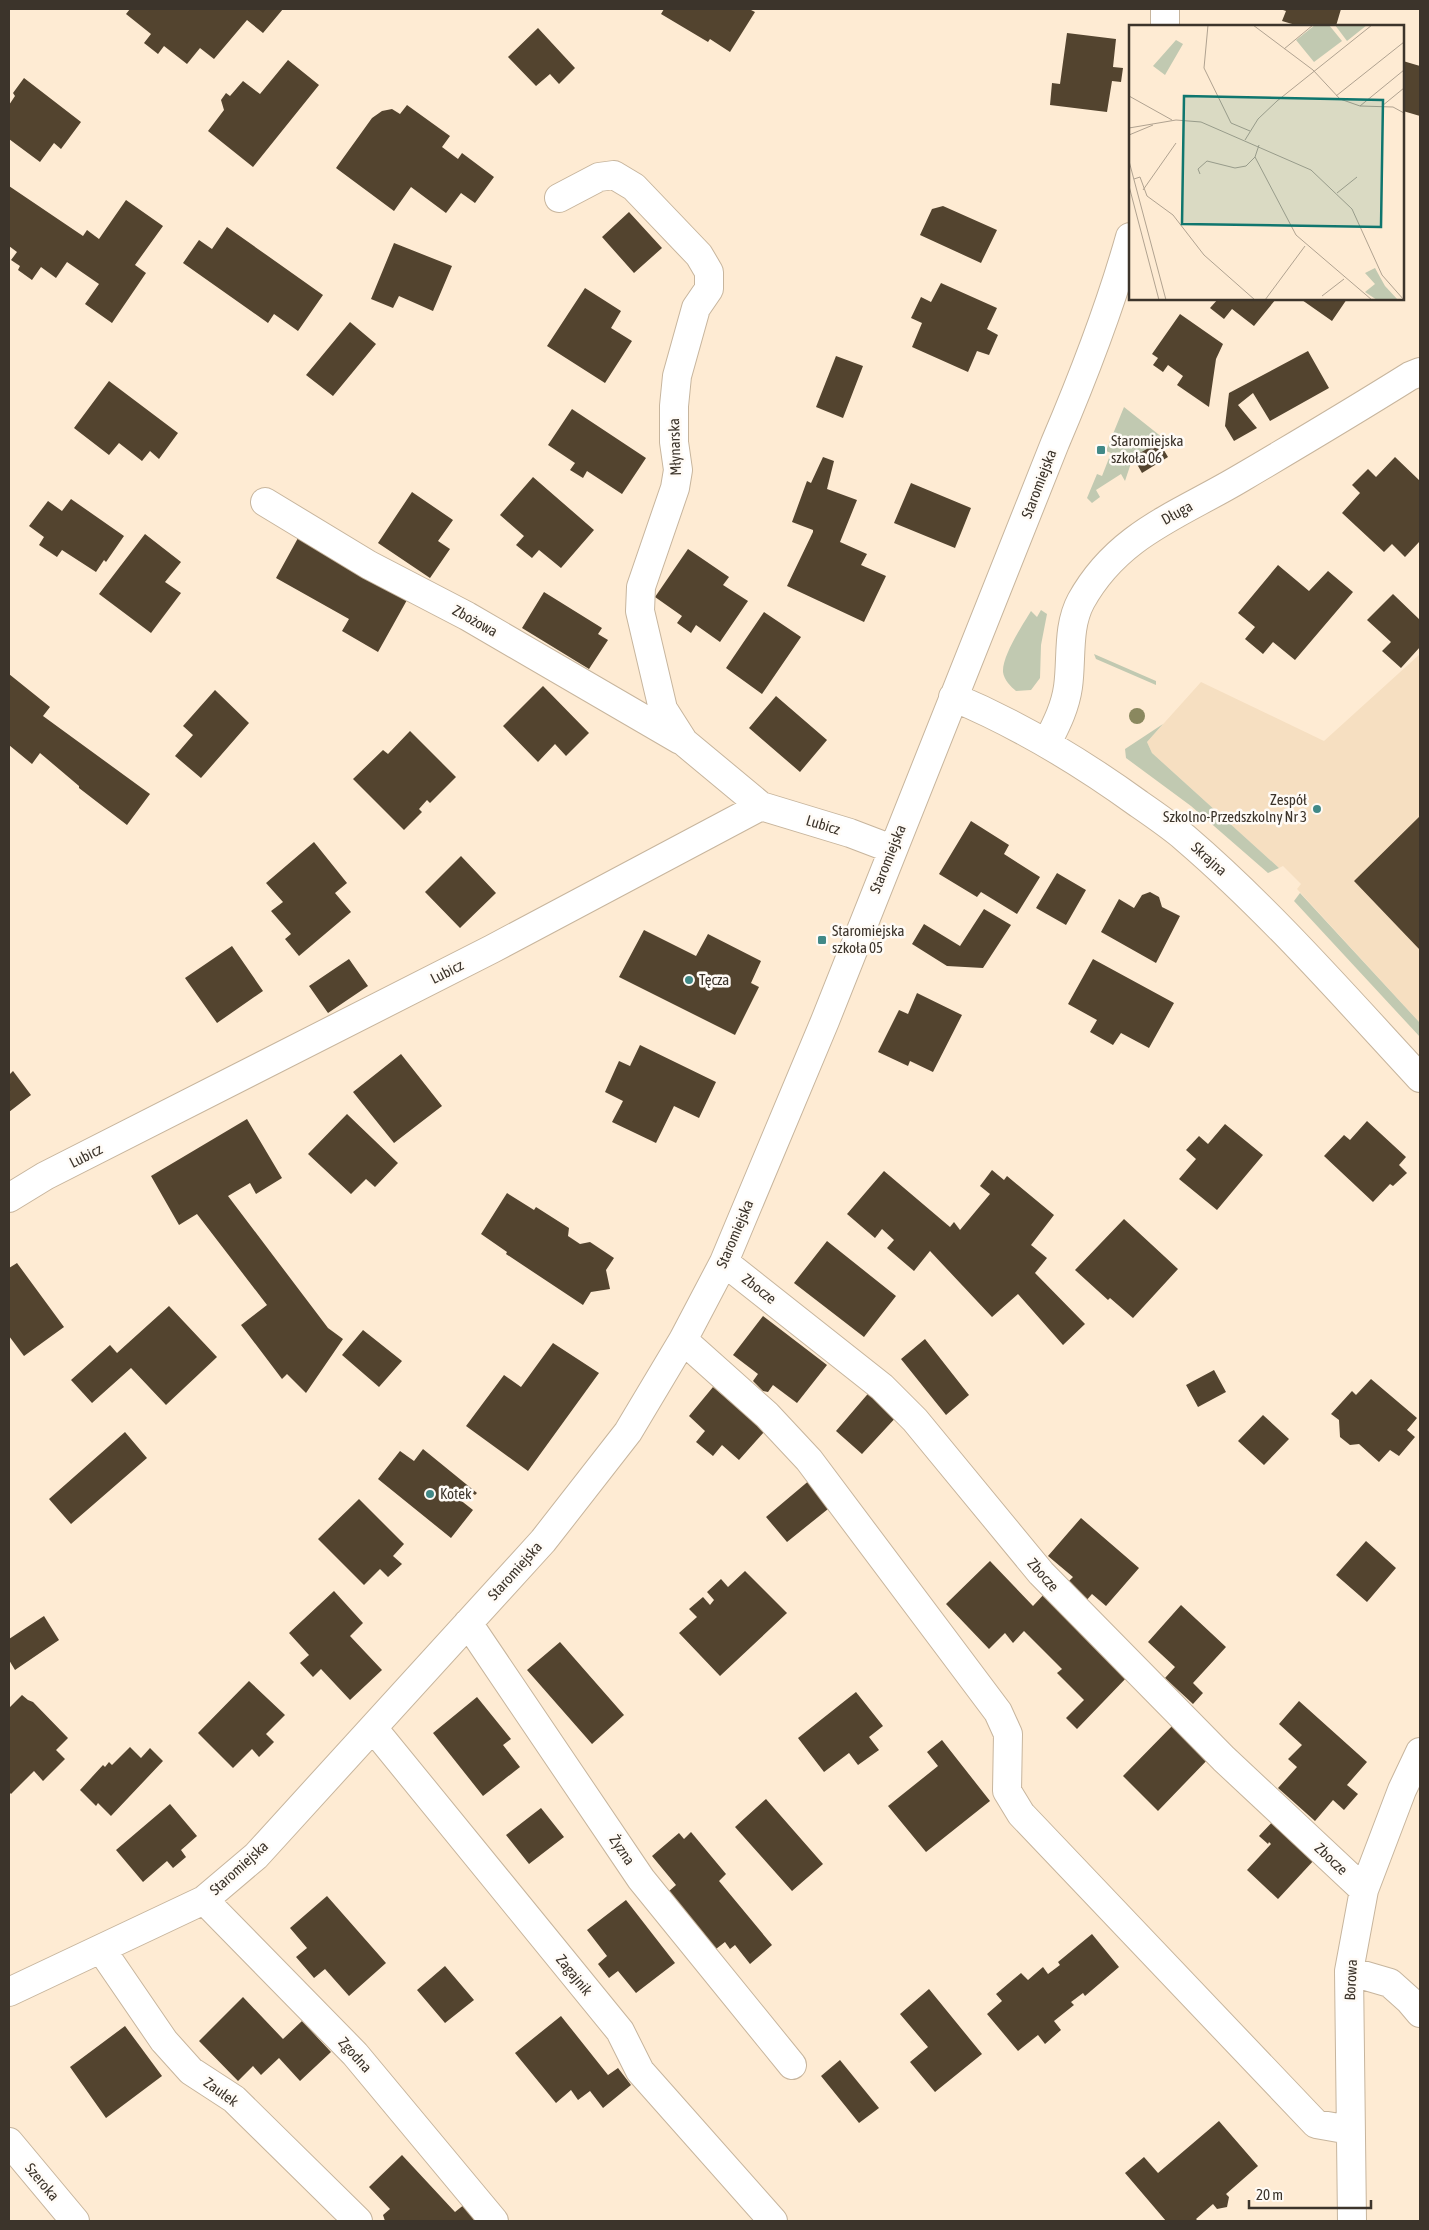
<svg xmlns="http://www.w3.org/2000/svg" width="1429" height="2230" viewBox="0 0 1429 2230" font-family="'Asap Condensed',sans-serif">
  <rect width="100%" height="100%" fill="#feebd3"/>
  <!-- built -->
  <path fill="#f6dfc1" d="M1420,654V1023L1297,889L1301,884L1283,866L1279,868L1152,753L1147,742L1201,682L1324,741Z"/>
  <!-- green -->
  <path fill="#c1c9b1" d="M1124,407L1163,438L1160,443L1133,457L1125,481L1121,474L1096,490L1100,497L1092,503L1087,498L1097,474L1102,476L1111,453L1106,451Z
    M1041,610L1047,614L1041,645L1040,678L1031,690L1016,691C1011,687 1004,680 1003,672C1002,656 1022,626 1031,611L1037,617Z
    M1094,654L1156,681V685L1096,659Z
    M1163,724L1147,742L1152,753L1279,868L1268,873L1191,806L1126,758L1125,749Z
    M1300,893L1420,1023V1037L1294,901Z"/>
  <!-- building -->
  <path fill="#53442f" d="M130,9H283L263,33L247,20L214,59L200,48L187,64L164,46L158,54L144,43L151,34L126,14Z
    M664,9H749L755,12L730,52L710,39L708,42L661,14Z
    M1280,9H1341L1336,26H1299L1282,21L1286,11Z
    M538,28L575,68L559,84L550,74L536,86L508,57Z
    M1067,33L1116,39L1113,67L1123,68L1121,82L1112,81L1107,112L1050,105L1052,83L1060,84Z
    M288,60L319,85L253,167L208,131L224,110L221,100L226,93L230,96L243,81L260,94Z
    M1403,61L1420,66V116L1403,111Z
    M24,78L81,122L61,149L54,143L40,162L9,139V105L15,96L13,93Z
    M407,105L450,136L442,147L458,159L462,153L494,177L475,203L461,193L446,213L411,187L394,211L336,168L372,118L382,111L392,109L400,114Z
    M9,186L83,236L87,230L99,239L126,200L163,226L135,265L146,273L112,323L85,304L99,284L67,262L56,278L41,267L32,280L18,270L20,266L11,260L17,252L9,246Z
    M943,206L997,230L981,263L920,235L932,209Z
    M629,212L662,248L634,273L602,237Z
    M227,227L323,295L298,331L274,314L268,323L183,263L199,240L212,249Z
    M394,243L452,266L433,311L399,296L393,308L371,299Z
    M941,283L997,308L987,329L998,335L989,355L977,351L968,372L912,347L922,323L911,318L921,297L931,302Z
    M585,288L621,311L611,328L632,341L605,383L547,346Z
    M1218,299H1276L1254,326L1232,309L1224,319L1210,308Z
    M1304,299H1347L1332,321L1302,300Z
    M1180,314L1223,344L1216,359L1209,407L1177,385L1183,376L1168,365L1163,372L1153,365L1158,358L1152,354Z
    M350,322L376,344L333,396L306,375Z
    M1308,351L1329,388L1270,421L1253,393L1238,405L1257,428L1234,441L1225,426L1229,393Z
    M836,356L863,366L843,418L816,407Z
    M109,381L178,433L159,459L150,451L142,461L119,443L109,455L74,428Z
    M572,409L646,458L622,494L587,471L583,478L570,470L575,463L548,445Z
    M1159,442L1168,457L1142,473L1133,457Z
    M823,457L834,461L827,489L857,500L840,542L867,554L861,565L886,576L864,622L787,586L813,532V530L792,522L807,481L811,483Z
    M1395,457L1420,481V541L1405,557L1392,544L1384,552L1342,513L1360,493L1352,485L1368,469L1376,477Z
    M533,477L594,530L561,568L539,550L532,558L516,545L524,536L500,515Z
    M911,483L971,508L955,548L894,523Z
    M412,492L453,520L438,541L450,549L430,578L378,543Z
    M71,499L124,536L106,562L104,560L96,572L62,550L57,557L39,545L44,537L29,526L48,501L62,511Z
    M145,534L181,562L165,582L181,593L151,633L99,594Z
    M298,538L407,600L378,652L342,631L349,619L276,578Z
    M688,549L729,577L723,585L748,601L720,642L696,625L691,633L677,623L682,616L655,597Z
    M1278,565L1309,591L1328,571L1353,592L1295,660L1273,642L1263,654L1245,639L1255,627L1238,613Z
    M544,592L602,628L598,634L608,640L589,669L522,628Z
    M1393,594L1420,620V647L1401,668L1382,651L1391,642L1367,620Z
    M764,612L801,637L762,694L726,668Z
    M9,674L50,707L43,716L150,794L127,825L79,788V786L40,753L32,764L9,745Z
    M543,686L589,733L566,756L555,744L538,762L503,726Z
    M215,690L249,723L201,778L175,756L193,735L183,726Z
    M776,696L827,740L800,772L749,728Z
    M410,731L456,777L430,803L427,800L419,809L422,812L404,830L353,779L383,750L388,754Z
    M1420,816V950L1354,881Z
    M971,821L1009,845L1004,854L1040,877L1017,914L981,892L977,897L939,874Z
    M314,842L347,883L335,893L351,912L299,956L285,939L291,934L271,911L283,902L266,883Z
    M461,856L496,893L460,928L425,892Z
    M1057,873L1086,890L1066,925L1036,908Z
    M1150,892L1159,897L1162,907L1180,916L1156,963L1101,932L1119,899L1134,908L1142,895Z
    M984,909L1011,925L983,968L947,966L912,944L924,924L960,946Z
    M644,930L696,956L708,934L761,961L751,983L759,987L735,1035L619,977Z
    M232,946L263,991L217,1023L185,978Z
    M349,959L368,986L328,1013L309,986Z
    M1093,959L1174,1003L1149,1048L1121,1033L1113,1045L1090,1032L1097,1020L1068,1004Z
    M917,993L962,1015L933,1072L910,1061L908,1066L878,1052L899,1010L908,1014Z
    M640,1045L716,1082L699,1118L674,1106L656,1143L612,1122L623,1101L605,1092L619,1061L630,1066Z
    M401,1054L442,1106L394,1143L353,1092Z
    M13,1071L31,1095L9,1112V1075Z
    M347,1114L398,1163L375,1187L366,1179L351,1194L308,1154Z
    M247,1119L282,1178L256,1194L250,1183L228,1196L328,1328L343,1339L306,1393L287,1374L282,1379L241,1325L267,1305L197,1214L179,1225L151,1176Z
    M1367,1121L1406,1157L1399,1165L1407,1173L1393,1186L1390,1184L1373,1202L1324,1156L1344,1135L1350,1140Z
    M1225,1124L1263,1155L1217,1210L1179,1179L1196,1159L1186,1150L1199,1136L1208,1144Z
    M992,1170L1004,1180L1007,1176L1054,1215L1031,1245L1047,1258L1035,1273L1085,1324L1063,1345L1018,1294L992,1317L930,1251L914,1271L887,1248L894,1240L882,1229L875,1238L847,1214L884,1171L950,1227L954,1222L960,1230L990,1194L980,1186Z
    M507,1193L534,1210L536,1207L569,1228L568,1236L580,1244L590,1242L614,1258L606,1270L610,1289L591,1292L583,1305L506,1254L507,1252L481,1234Z
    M1124,1219L1178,1269L1133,1318L1110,1298L1108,1300L1075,1270Z
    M827,1241L896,1296L864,1337L794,1283Z
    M17,1263L64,1327L24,1356L9,1336V1268Z
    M169,1306L217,1357L166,1405L131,1368L92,1403L71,1380L110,1345L117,1353Z
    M763,1316L827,1365L797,1403L773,1385L768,1392L763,1391L753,1381L758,1374L733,1355Z
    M363,1330L402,1361L379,1387L342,1355Z
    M925,1339L969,1395L946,1415L901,1359Z
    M553,1343L599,1373L528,1471L466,1426L504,1375L521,1387Z
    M1214,1370L1226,1392L1198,1407L1186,1385Z
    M1371,1379L1417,1418L1407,1430L1415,1437L1399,1456L1390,1450L1379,1462L1359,1444L1350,1445L1340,1437L1339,1420L1331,1414L1352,1391L1356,1395Z
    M713,1387L765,1431L739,1460L722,1445L713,1456L696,1442L705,1431L689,1416Z
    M872,1389L899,1414L862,1454L836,1431Z
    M1263,1415L1289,1439L1264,1465L1238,1441Z
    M125,1432L147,1458L71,1524L49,1499Z
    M423,1449L477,1493L475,1495L467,1489L459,1499L473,1510L451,1538L378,1479L400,1451L414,1461Z
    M811,1479L833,1505L787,1542L766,1517Z
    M359,1499L404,1544L393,1556L402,1564L388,1577L380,1569L364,1585L318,1539Z
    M1081,1518L1139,1568L1106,1606L1092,1594L1085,1602L1065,1585L1073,1577L1048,1556Z
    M1366,1541L1396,1568L1367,1602L1336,1575Z
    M990,1561L1033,1606L1046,1592L1129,1675L1077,1729L1066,1718L1084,1700L1057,1673L1062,1669L1024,1631L1013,1643L1005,1633L989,1649L946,1604Z
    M745,1571L787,1613L720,1676L679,1633L697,1617L689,1609L703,1597L710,1605L714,1600L707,1592L721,1579L728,1587Z
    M334,1591L363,1623L350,1636L382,1670L350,1700L321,1669L313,1677L300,1663L309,1655L289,1633Z
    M1181,1605L1226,1647L1193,1683L1203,1693L1193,1704L1165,1678L1175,1667L1148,1642Z
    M44,1616L59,1640L15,1670L9,1660V1639Z
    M560,1642L624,1715L592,1744L527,1670Z
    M249,1681L285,1715L266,1734L274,1742L259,1757L252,1749L233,1768L198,1733Z
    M856,1692L883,1726L869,1737L879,1750L858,1765L849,1753L824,1772L798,1738Z
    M22,1695L28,1700L33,1702L68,1738L56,1750L65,1759L43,1781L34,1771L11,1794L9,1792V1708Z
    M477,1697L511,1739L503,1745L520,1767L483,1796L433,1733Z
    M1299,1701L1367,1762L1347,1785L1358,1794L1344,1810L1333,1800L1315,1821L1278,1788L1297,1767L1288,1759L1302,1745L1279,1724Z
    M1177,1721L1213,1754L1158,1811L1123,1776Z
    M942,1740L990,1801L926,1852L888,1806L938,1766L927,1752Z
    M130,1747L141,1758L150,1748L163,1761L111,1816L98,1803L96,1806L80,1790L103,1765L105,1767L109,1762L112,1765Z
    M766,1799L823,1864L792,1891L735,1827Z
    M170,1804L197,1836L181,1850L186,1857L173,1868L167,1861L143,1882L116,1850Z
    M541,1808L564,1837L529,1864L506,1835Z
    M1274,1820L1315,1859L1278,1899L1247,1870L1271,1844L1269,1842L1268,1844L1259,1836Z
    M691,1832L726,1874L719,1881L772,1945L750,1964L735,1945L730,1949L725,1942L716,1949L668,1892L676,1885L652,1856L679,1833L684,1839Z
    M327,1896L386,1963L349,1996L325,1969L314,1978L296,1957L307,1948L290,1928Z
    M626,1900L675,1963L636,1993L618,1971L609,1978L598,1964L607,1956L587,1930Z
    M1092,1934L1119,1967L1085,1996L1083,1993L1071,2002L1074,2005L1054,2021L1061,2030L1045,2044L1038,2035L1018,2051L987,2014L1002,2001L996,1994L1021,1973L1028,1980L1043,1967L1048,1974L1060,1965L1058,1962Z
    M445,1966L474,2000L445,2023L417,1990Z
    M929,1989L982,2054L935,2092L910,2062L928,2047L900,2014Z
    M243,1997L283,2039L302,2021L331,2052L300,2081L279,2058L261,2075L253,2066L238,2081L199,2041Z
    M561,2016L608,2075L618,2068L631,2085L603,2108L590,2091L578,2100L571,2090L556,2103L515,2053Z
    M125,2026L162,2076L106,2118L70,2067Z
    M840,2060L879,2108L859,2123L821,2076Z
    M1219,2121L1258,2166L1226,2194L1229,2197L1227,2207L1217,2209L1213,2204L1196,2219L1198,2221H1166L1125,2173L1144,2157L1158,2173Z
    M402,2155L455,2212L465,2204L478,2221H385L383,2215L390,2209L369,2187Z"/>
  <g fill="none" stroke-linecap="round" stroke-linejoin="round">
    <defs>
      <path id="minor" d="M1165,26V9
        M559,198L599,177L614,175L634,187L699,255L709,272V289L696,308L677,376L674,406V442L678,470L675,488L641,587L640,611L663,709L684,742L761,806L850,833L892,849
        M265,502L369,565L467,616L680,740
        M953,697C1020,725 1081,762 1139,804C1155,815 1171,826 1185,838C1270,911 1344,996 1420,1078
        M1047,743C1056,725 1065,708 1068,687C1072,659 1067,627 1081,601C1118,534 1179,515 1241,478C1297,445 1354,411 1410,376L1420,372
        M9,1198L45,1176L492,949L761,806
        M724,1262L882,1387L915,1420L1041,1573L1224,1759L1364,1890
        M683,1340L767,1415L809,1460L998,1712L1008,1734L1007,1791L1021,1814L1316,2124L1350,2130
        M468,1623L641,1879L792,2065
        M373,1728L620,2031L640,2071L773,2221
        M204,1900L355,2054L494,2221
        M101,1949L164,2041L191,2071L234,2099L358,2221
        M1349,1971L1390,1983L1409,2000L1420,2013
        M9,1992L204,1900L256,1856L543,1541L628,1432L683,1340L724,1262L825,1021L1055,443C1084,375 1110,308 1130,237
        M9,2142L75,2221
        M1352,2221L1349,1971L1364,1890L1402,1790L1420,1752"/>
    </defs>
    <!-- minor casing -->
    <use href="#minor" stroke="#c7b59d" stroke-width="30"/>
    <!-- minor -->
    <use href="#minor" stroke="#fff" stroke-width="28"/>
  </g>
  <!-- trees -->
  <circle fill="#8a885f" cx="1137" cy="716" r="8"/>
  <!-- markers -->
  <g fill="#418987" stroke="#fffbf6" stroke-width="2">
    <rect x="1096" y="445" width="10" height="10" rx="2.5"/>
    <circle cx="1317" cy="809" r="5"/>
    <rect x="817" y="935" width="10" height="10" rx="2.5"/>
    <circle cx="689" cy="980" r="5"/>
    <circle cx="430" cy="1494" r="5"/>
  </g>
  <g text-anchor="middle" stroke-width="5" stroke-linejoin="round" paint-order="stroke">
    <!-- poi labels -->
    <g font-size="15" fill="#3c342b" stroke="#fffbf6" text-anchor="start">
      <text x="1111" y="446">Staromiejska<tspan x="1111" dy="17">szkoła 06</tspan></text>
      <text x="1307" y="805" text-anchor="end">Zespół<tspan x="1307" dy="17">Szkolno-Przedszkolny Nr 3</tspan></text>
      <text x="832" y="936">Staromiejska<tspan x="832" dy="17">szkoła 05</tspan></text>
      <text x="699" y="985">Tęcza</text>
      <text x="440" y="1499">Kotek</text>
    </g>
    <!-- street labels -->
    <g font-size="15" fill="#3c342b" stroke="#fffbf6">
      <text transform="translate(675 447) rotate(-92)" y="5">Młynarska</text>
      <text transform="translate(1039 484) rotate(-69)" y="5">Staromiejska</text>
      <text transform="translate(1177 513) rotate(-29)" y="5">Długa</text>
      <text transform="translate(475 621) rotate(29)" y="5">Zbożowa</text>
      <text transform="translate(823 825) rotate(17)" y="5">Lubicz</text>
      <text transform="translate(888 859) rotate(-68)" y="5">Staromiejska</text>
      <text transform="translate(1209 859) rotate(42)" y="5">Skrajna</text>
      <text transform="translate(447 972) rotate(-27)" y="5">Lubicz</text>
      <text transform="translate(86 1156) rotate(-27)" y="5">Lubicz</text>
      <text transform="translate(735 1234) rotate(-67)" y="5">Staromiejska</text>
      <text transform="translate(759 1289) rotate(38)" y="5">Zbocze</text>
      <text transform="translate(515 1571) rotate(-48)" y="5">Staromiejska</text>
      <text transform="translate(1043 1575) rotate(48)" y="5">Zbocze</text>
      <text transform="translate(622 1850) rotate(56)" y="5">Żyzna</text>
      <text transform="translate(1331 1859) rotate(43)" y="5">Zbocze</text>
      <text transform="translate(239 1868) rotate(-42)" y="5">Staromiejska</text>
      <text transform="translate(574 1975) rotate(51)" y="5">Zagajnik</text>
      <text transform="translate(1351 1980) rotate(-87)" y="5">Borowa</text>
      <text transform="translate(355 2055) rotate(48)" y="5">Zgodna</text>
      <text transform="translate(221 2092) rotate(36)" y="5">Zaułek</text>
      <text transform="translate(42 2182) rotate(50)" y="5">Szeroka</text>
    </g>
  </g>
  <!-- overview -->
  <g transform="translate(1129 25)">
    <rect width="275" height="275" fill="#feebd3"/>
    <path d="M186,0H200L213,16L185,37L167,15ZM206,0H238L218,16ZM47,15L54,19L36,50L24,41ZM246,243L256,261L269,275H248L236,267L246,259L236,248Z" fill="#c1c9b1"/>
    <path fill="none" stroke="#b0a290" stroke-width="1" d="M79,0L75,43L102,98L121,106M124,0L184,45L211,74L231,81L264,82L275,88M155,24L184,0M0,71L43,95M207,71L275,17M231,81L275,45M253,81L275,63M0,103L47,95L72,97L182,145L223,184L253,250L275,275M0,110L24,100M116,115L129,94L148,76L243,0M126,132L167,210L243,275M0,136L37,275M71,149L69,144L78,136L106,143L117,141L126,132L130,120M5,154L11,152L18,171L44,190L75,230L126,275M0,161L30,275M14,165L47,118M208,168L228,152M193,271L215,254M136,275L176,221"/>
    <path fill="#0f766e" fill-opacity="0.15" stroke="#0f766e" stroke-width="2.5" d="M55,71L254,75L252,202L53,199Z"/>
    <rect width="275" height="275" fill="none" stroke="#3c342b" stroke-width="2.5"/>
  </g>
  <!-- border -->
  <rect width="1429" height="2230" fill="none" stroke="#3c342b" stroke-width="20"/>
  <!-- scale -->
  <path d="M1249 2200v8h122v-8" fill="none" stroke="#3c342b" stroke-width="2.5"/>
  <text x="1256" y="2200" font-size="15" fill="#3c342b" stroke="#fffbf6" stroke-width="4" paint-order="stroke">20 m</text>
</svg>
